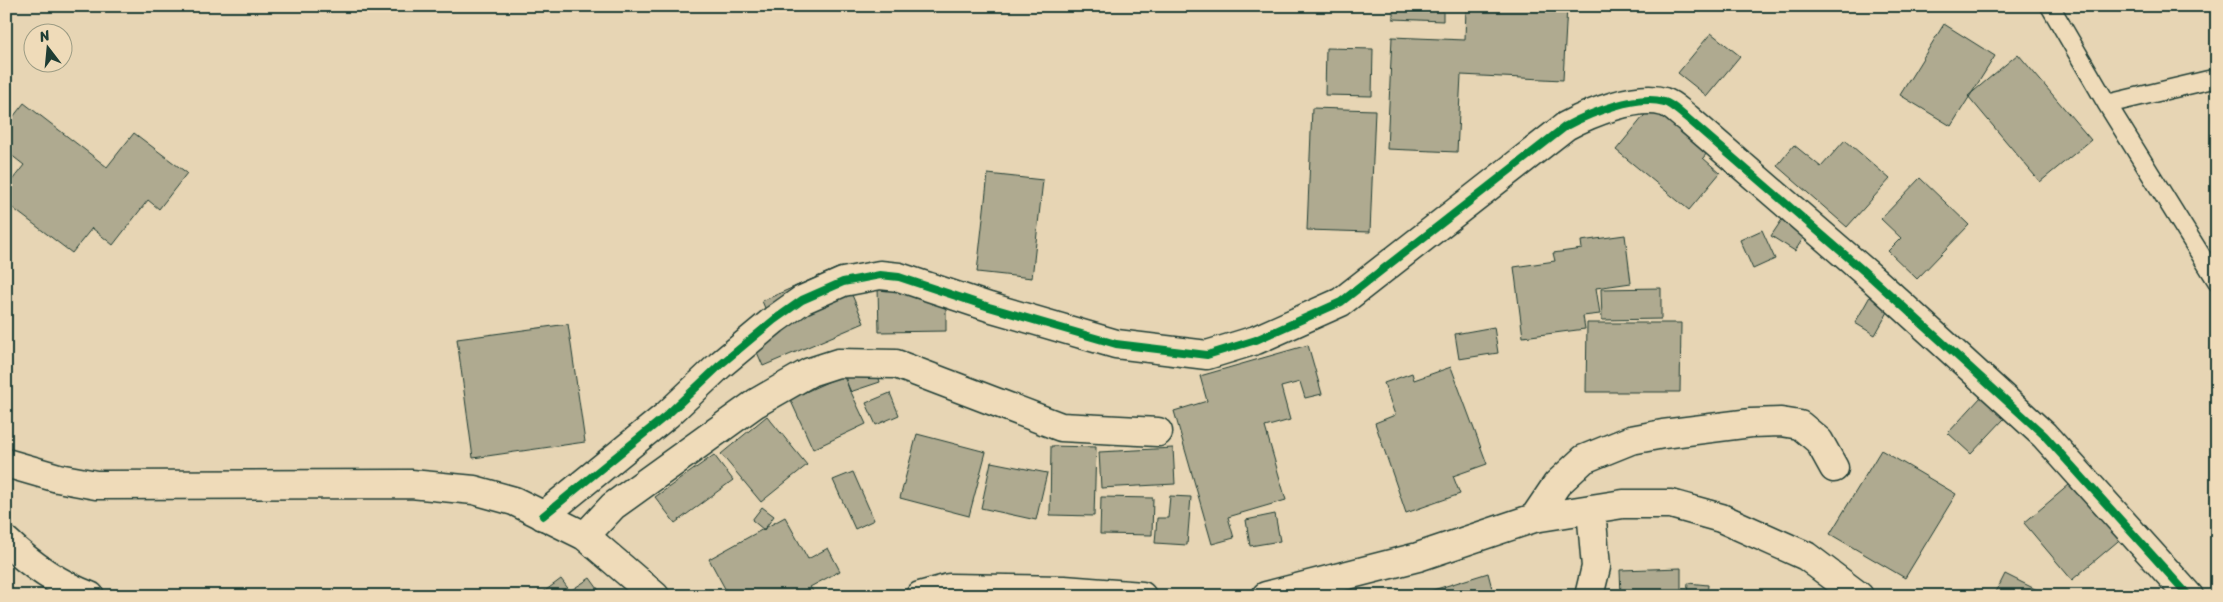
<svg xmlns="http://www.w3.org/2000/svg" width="2223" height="602" viewBox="0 0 2223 602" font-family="Sriracha,sans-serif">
  <rect width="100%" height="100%" fill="#e7d5b4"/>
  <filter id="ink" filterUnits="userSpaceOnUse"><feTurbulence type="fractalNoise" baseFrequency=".02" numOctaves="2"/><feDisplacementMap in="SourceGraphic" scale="10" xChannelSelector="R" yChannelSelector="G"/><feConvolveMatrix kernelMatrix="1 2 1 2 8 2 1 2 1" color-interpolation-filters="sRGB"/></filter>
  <g filter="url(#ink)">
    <!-- building -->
    <path fill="#afaa90" stroke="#1f3d34" d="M1393,6H1443V21L1393,19Z
      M1466,6H1567L1563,80L1461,75L1457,152L1387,149L1392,37L1465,40Z
      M1944,24L1995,56L1951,126L1900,95Z
      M1711,33L1740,56L1707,96L1678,73Z
      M1326,48L1373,49L1372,96L1325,95Z
      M2018,54L2091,140L2040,182L1968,96Z
      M1661,95L1717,141L1703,158L1720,173L1689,210L1616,150Z
      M24,103L107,167L134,133L187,173L159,209L148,200L113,245L92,228L72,253L6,203V188L24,165L6,151V126Z
      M1312,108L1375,110L1370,232L1307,230Z
      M1845,140L1890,179L1847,227L1777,166L1794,145L1821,167Z
      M988,174L1043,180L1032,278L977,272Z
      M1920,178L1969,225L1917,279L1888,251L1901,238L1881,219Z
      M1785,215L1809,229L1795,251L1771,236Z
      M1762,230L1775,259L1753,269L1740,240Z
      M1625,235L1631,283L1596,288L1600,314L1583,316L1585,329L1523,337L1514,267L1555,261L1553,253L1582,249L1581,241Z
      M840,267L864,323L763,366L750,336L773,327L762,301Z
      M946,286V331L879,332L878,287Z
      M1661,288V319L1602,320L1601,289Z
      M1873,291L1893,303L1875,335L1855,323Z
      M1587,323H1681L1680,392H1586Z
      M568,324L585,442L473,458L457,339Z
      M1494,327L1498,353L1459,359L1455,334Z
      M1308,345L1322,394L1305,398L1300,382L1281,387L1290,420L1265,427L1286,500L1228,517L1234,538L1212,544L1174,411L1207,401L1200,376Z
      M873,358L880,382L850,392L842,367Z
      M1451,367L1487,464L1453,476L1460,494L1406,513L1375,423L1395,415L1384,383L1412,373L1414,380Z
      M843,375L866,424L813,449L790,399Z
      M890,393L899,415L876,425L866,403Z
      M1981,397L2004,419L1971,454L1948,433Z
      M767,416L807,465L761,502L721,454Z
      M917,434L986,452L969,516L900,498Z
      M1051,446L1096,447L1094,516L1050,515Z
      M1173,448L1175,484L1101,488L1099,452Z
      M1881,450L1956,494L1905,578L1830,534Z
      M714,455L733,480L675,523L655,497Z
      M991,462L1047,473L1036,520L981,508Z
      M853,472L874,520L855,529L833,480Z
      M2076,479L2124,536L2072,580L2024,523Z
      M1170,496L1191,497L1187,545L1155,543L1157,518H1168Z
      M1101,497L1153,498L1152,535L1100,534Z
      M762,507L774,516L764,530L752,520Z
      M1275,514L1280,541L1250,546L1246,520Z
      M785,517L808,559L828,548L840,571L810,587L813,591L804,596H729L709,559Z
      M1681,568V596H1621L1620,570Z
      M1488,573L1494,596H1432L1430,591Z
      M2005,574L2049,596H1994Z
      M590,578L603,596H538L561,579L570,591Z
      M1688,583L1708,585L1707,596H1687Z"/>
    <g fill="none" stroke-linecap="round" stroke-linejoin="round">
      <defs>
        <path id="lane" d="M2050,6L2107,104L2217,281
          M2107,104L2217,78"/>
        <path id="street" d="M543,516L667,415L720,365L774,320L802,300L843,282L880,275L899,277L989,307L1116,344L1207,355L1256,340L1341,302L1566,126C1590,113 1637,94 1664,102C1672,104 1680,113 1687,118L1873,279L2044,435L2189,596
          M1534,518L1557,484L1584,459L1631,440L1663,434L1751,423L1781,422L1800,425L1819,441L1834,468
          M585,536L613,506L756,403L810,372L838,363L896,364L1061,427L1158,432
          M6,541C30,564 58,584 90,596
          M920,596L949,588L1064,590L1142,596
          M1266,596L1418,557L1534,518L1623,504H1671L1721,518L1806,556L1859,596
          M1589,596L1596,567L1591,509"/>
        <path id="secondary" d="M6,463L58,478L96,485L411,484L474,490L514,501L585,536L655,596"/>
      </defs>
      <!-- lane casing -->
      <use href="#lane" stroke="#1f3d34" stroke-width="21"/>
      <!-- street casing -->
      <use href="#street" stroke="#1f3d34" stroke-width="31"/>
      <!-- secondary casing -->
      <use href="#secondary" stroke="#1f3d34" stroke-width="31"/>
      <!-- lane -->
      <use href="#lane" stroke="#efdbb9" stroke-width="18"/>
      <!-- street -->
      <use href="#street" stroke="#efdbb9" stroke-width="28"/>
      <!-- secondary -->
      <use href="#secondary" stroke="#efdbb9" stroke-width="28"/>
      <defs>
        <path id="cycleway" d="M543,516L667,415L720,365L774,320L802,300L843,282L880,275L899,277L989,307L1116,344L1207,355L1256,340L1341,302L1566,126C1590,113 1637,94 1664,102C1672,104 1680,113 1687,118L1873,279L2044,435L2189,596"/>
      </defs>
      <!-- cycleway casing -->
      <use href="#cycleway" stroke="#efdbb9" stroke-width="11"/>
      <!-- cycleway -->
      <use href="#cycleway" stroke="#00873e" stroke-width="8"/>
    </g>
  </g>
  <!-- margin -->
  <rect width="2223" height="602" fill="none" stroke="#efdbb9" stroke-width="25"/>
  <rect x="12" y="12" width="2198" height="577" fill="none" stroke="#1f3d34" stroke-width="2" filter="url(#ink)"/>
  <!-- north arrow -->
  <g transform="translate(48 48) rotate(344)"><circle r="24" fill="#efdbb9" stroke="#9c9c84"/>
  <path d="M0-4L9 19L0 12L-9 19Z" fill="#1f3d34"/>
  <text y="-8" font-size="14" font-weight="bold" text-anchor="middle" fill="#1f3d34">N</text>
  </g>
</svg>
